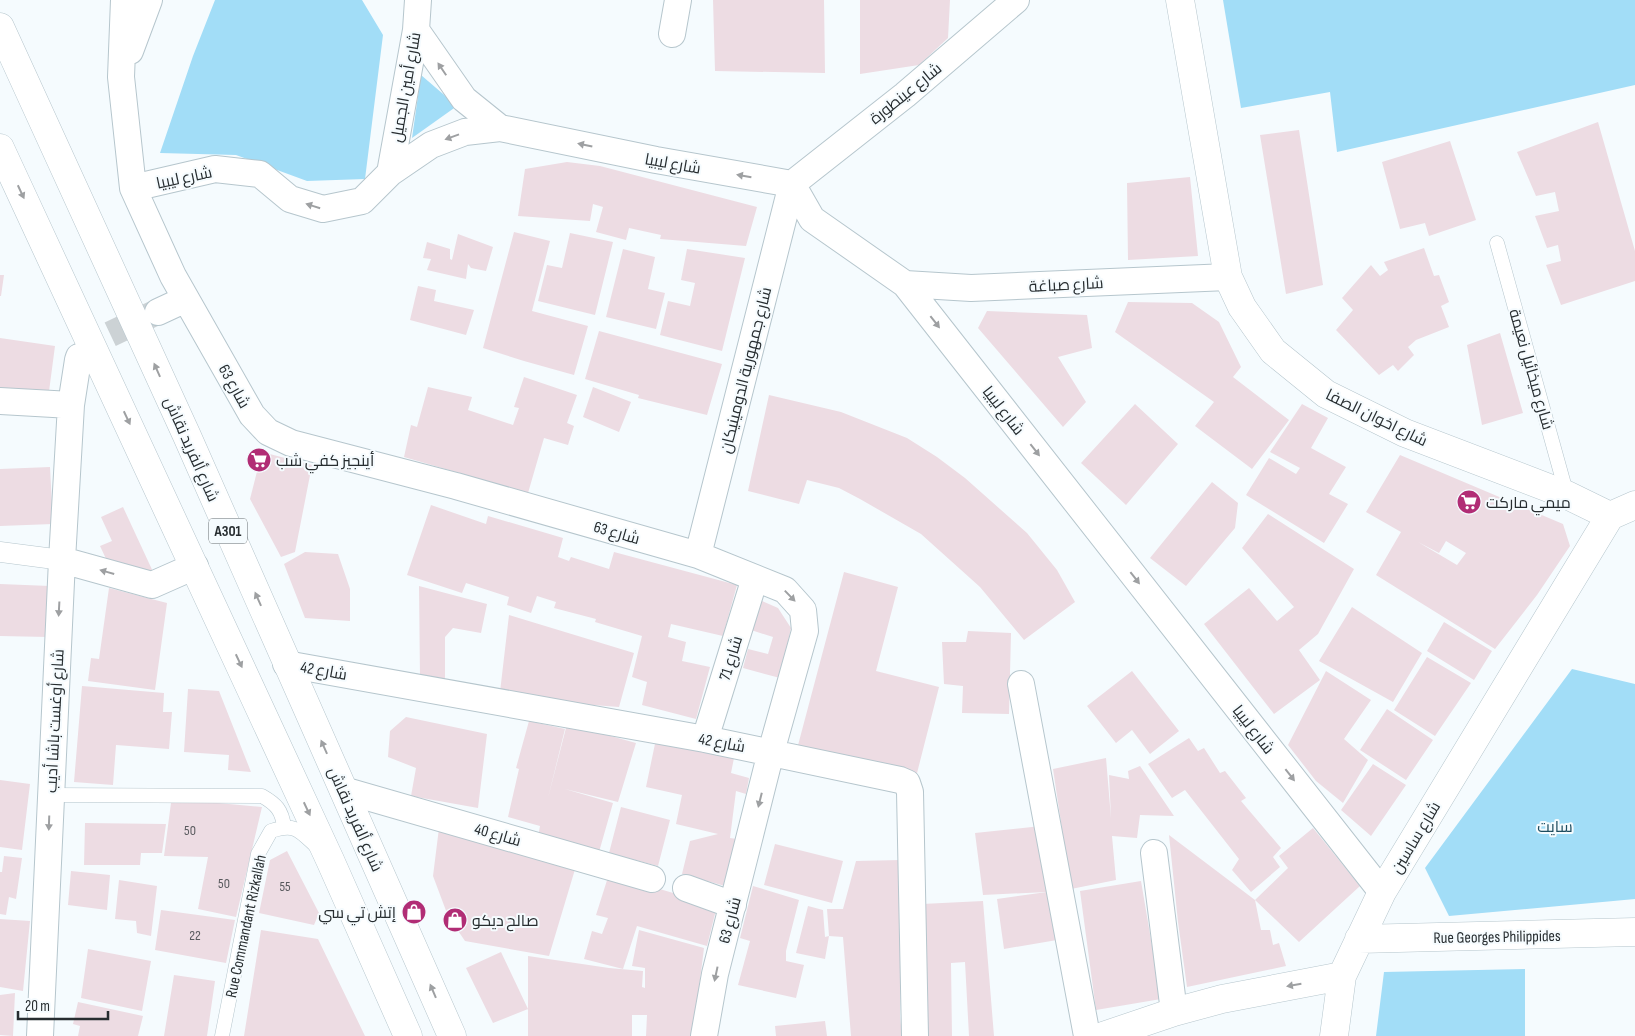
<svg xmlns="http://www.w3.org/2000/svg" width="1635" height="1036" viewBox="0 0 1635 1036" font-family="'Sofia Sans Condensed',Cairo,sans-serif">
  <rect width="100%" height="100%" fill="#f5fbfe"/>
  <!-- green -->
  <path fill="#a2ddf7" d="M215,0H362L383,35L365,179L307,181L236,155L160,153L193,56Z
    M1223,0H1635V85L1337,152L1330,92L1241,108Z
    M421,75L457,106L412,138Z
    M1572,669L1635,684V899L1449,916L1425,868Z
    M1525,969V1036H1376L1384,972Z"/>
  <!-- building -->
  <path fill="#eddce3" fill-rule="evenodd" d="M713,0H824L825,73L715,71Z
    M860,0H950L948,38L919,65L860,74Z
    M1598,122L1635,251V281L1561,305L1546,265L1561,261L1558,245L1547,248L1535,216L1559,211L1555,192L1536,196L1517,152Z
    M1299,130L1323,285L1286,294L1260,135Z
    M1450,141L1476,220L1429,236L1425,223L1400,229L1382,162Z
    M567,162L600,166L757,207L746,246L660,239L661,235L629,228L626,240L596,232L603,207L593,204L590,221L518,216L525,169Z
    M1190,177L1198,256L1128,260L1127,183Z
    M514,232L550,241L532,311L588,326L574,375L524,361L483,348Z
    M570,233L613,242L595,315L538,301L547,265L562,268Z
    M458,234L493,247L486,271L471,268L468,264L466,279L427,270L431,259L423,258L427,242L450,249V259L452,260Z
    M1424,248L1434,276L1439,275L1449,302L1441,306L1449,327L1416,340L1408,347L1414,355L1398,371L1393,365L1379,375L1336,330L1353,310L1342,298L1371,265L1380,276L1388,270L1384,262Z
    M623,249L655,257L648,289L665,293L656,329L606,317Z
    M687,249L745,258L722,351L660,335L668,301L690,306L695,283L681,280Z
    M0,275H4L1,296H0Z
    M418,286L436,290L434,301L474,310L466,335L410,320Z
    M1128,302L1192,303L1219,322L1241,367L1233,377L1289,420L1252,469L1195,426L1214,402L1115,332Z
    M987,311L1087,315L1092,348L1058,357L1086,402L1063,427L978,328Z
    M599,331L722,364L707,415L638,398L639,395L585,379Z
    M1500,333L1523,413L1482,425L1467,345Z
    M0,338L55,346L48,399L0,392Z
    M524,377L577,395L567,423L574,426L568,445L544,438L528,493L404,457L411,425L417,427L428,387L472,397L468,410L513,425L519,408L514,407Z
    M593,387L631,402L619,432L583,417Z
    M769,395L841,412L907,438L937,457L965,478L1027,533L1057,570L1075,602L1024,640L980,587L921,534L860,499L839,488L807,480L799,504L748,491Z
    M1135,404L1178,444L1126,505L1081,463Z
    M1302,404L1328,418L1311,448L1346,467L1329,494L1348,504L1324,543L1246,495L1269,458L1296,474L1300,468L1270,452Z
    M262,452L312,465L295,552L281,557L250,499Z
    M1400,455L1563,524L1570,546L1537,595L1495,649L1376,575L1401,532L1366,512ZM1446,541L1466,553L1457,565L1418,542L1439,553Z
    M50,467L53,524L0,526V469Z
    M1212,482L1238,503L1235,528L1186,586L1150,558Z
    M431,505L486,524L488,516L563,538L558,557L569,561L571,557L609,569L614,552L737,585L723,636L671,624L668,637L686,642L682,661L710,667L696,719L642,705L647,682L632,677L642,636L595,622L596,619L554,608L556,602L537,596L531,613L507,605L509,597L466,583L462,593L407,575Z
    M123,507L155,576L108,563L100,546L112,541L101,517Z
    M1268,514L1354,569L1318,634L1299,650L1320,680L1274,714L1204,624L1249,588L1277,621L1294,607L1242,548Z
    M305,552L338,554L350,589V621L305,618L284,564Z
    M844,572L898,587L876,671L939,687L916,777L797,749Z
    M0,584L50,586L48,637L0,636Z
    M419,586L487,604L481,633L453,628L445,637V681L420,678Z
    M109,588L167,603L155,690L88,681L91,658L99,659Z
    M760,600L778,608L791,628L780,678L743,668L748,649L768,654L773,637L751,630Z
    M1352,607L1422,653L1393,702L1319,661Z
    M509,615L634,653L619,707L580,704L500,692Z
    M1444,622L1492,651L1474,680L1427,651Z
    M968,631L1011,633L1009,714L962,713L963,686L944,684L942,642H966Z
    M1427,657L1471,683L1435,736L1394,710Z
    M1132,671L1179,731L1150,754L1132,730L1116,743L1087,706Z
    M1326,671L1371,700L1344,739L1368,760L1343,803L1316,781L1288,745Z
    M82,686L164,693L163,712H172L169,749L116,745L113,785L74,782Z
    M188,689L219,691L251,772L228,770L229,755L184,752Z
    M1387,709L1433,740L1406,780L1360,750Z
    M406,717L487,734L478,808L411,796L416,768L388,757L390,731Z
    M529,721L565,729L548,798L567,724L636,743L618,802L565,789L613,803L599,852L538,837L540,826L508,817L519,769L516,768Z
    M1189,738L1198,751L1204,748L1220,773L1225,771L1246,798L1241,801L1281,848L1273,857L1280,867L1251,892L1232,870L1239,859L1185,790L1172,798L1148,764Z
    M656,739L734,758L731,773L749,778L746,794L736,791L730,838L737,839L725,886L682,874L690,841L718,834L676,824L682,795L646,787Z
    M1106,758L1111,818L1109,775L1129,779L1128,771L1140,766L1174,816L1140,815L1137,838L1112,836L1116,880L1071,889L1053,769Z
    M1373,764L1406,785L1371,836L1341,810Z
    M0,780L30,784L22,850L0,847Z
    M171,803H218L262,807L236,917L198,909L208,857L164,856Z
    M621,807L670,820L658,866L609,853Z
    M85,823L166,824L162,853H141L140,865H84Z
    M1041,826L1057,940L1004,949L997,899L1047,892L983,895L975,833Z
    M439,828L576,866L549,956L465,941L448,916L433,876Z
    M1313,828L1360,886L1299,942L1255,900L1288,868L1279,856Z
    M1169,835L1255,900L1261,930H1270L1273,945L1279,943L1286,966L1187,987L1178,922Z
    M775,844L843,861L832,903L764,885Z
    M287,851L319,913L314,925L259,913L270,860Z
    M4,856L22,858L16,899L9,897L6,915L0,914V872H2Z
    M901,860L900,1016L902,1036H851L843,937L829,936L827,909H843L856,861Z
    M71,871L110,875L107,910L68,905Z
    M609,874L717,906L707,946L637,926L623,969L584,959L592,931L602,934L608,918L596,915Z
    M119,880L157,886L151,936L137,933L136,921L115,919Z
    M1141,881L1161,999L1096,1010L1080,891Z
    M753,886L799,900L786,951V961L804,965L796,998L738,985L750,941L740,938Z
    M983,901L994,1036H969L965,962L951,963L952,1036H924L922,904Z
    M808,906L823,910L825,937L829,936L825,959L796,953Z
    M161,910L235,920L226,963L155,950Z
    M0,919L30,921L23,991L0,987Z
    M261,930L318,939L365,1036H244Z
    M639,930L704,948L697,1004L691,1036H646L647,1015H632V1036H528V956L609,968L643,971L642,987L645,988V968L632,966Z
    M88,949L151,961L142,1011L81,998Z
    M501,952L528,1009L493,1023L466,968Z
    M174,975L215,981L207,1036H164Z
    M15,993L13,1036L0,1035V995Z
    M78,1002L143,1016L138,1036H78L80,1026L73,1024Z
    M825,1021L827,1036H776L775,1026Z"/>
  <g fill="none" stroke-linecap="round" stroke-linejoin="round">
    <!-- minor-tunnel -->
    <path stroke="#ccd2d5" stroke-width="26" stroke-dasharray="26 13" stroke-linecap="butt" d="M79,357L98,340L155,313"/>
    <defs>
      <path id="service" d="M1497,243L1567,495
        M50,795L262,796C276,804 282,810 284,827
        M222,1036L258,854L271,831C295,823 299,830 316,846"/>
      <path id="pedestrian" d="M0,552L62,560"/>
      <path id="minor" d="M124,0L121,77L133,188L173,276L252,415L268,432L291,443L456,486L698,555L785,590L803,610L805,631L771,752L715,974L704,1036
        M416,30L464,99L500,128
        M672,34L678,0
        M130,51L149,0
        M390,173L416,30L418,0
        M792,184L812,219L905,284L1382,892
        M792,184L905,95L1016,0
        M133,188L215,169L260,174L290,199L323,209L362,201L390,173L431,145L465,132L500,128L656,160L792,184
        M905,284L971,288L1228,277
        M158,312L186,299
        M0,401L71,405
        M698,555L792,184
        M62,560L152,585L195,566
        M286,664L705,739L900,780L907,783L910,792L915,1036
        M1021,684L1087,1036
        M705,739L755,578
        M343,790L652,879
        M1154,853L1174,1012
        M686,888L733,905
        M40,1036L62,560L71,405L78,360L79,357"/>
      <path id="tertiary" d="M1180,0L1228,277L1242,307L1273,351L1326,394L1405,433L1567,495L1610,516
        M1359,939L1635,932
        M1103,1036L1174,1012L1222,999L1342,976
        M1334,1036L1342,976L1382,892L1610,516L1635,505"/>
      <path id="trunk" d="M0,27L187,436L452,1036
        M0,148L330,860L408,1036"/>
    </defs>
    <!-- service casing -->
    <use href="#service" stroke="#b6c6cd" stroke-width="15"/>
    <!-- pedestrian casing -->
    <use href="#pedestrian" stroke="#b6c6cd" stroke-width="21"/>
    <!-- minor casing -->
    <use href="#minor" stroke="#b6c6cd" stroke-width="28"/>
    <!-- tertiary casing -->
    <use href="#tertiary" stroke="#b6c6cd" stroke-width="29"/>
    <!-- trunk casing -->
    <use href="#trunk" stroke="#b6c6cd" stroke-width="29"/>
    <!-- service -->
    <use href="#service" stroke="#fff" stroke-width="14"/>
    <!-- pedestrian -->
    <use href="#pedestrian" stroke="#fff" stroke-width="20"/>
    <!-- minor -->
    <use href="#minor" stroke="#fff" stroke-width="26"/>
    <!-- tertiary -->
    <use href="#tertiary" stroke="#fff" stroke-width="28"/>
    <!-- trunk -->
    <use href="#trunk" stroke="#fff" stroke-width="28"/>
  </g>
  <!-- one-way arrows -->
  <defs><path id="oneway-solid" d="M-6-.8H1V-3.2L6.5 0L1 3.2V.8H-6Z" transform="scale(1.25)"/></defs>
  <g fill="#9ea0a2">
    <use href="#oneway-solid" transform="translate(442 69) rotate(-124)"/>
    <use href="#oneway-solid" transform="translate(452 137) rotate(160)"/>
    <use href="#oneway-solid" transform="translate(585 145) rotate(-168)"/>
    <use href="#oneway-solid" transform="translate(744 176) rotate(-170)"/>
    <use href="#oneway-solid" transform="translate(21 192) rotate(65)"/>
    <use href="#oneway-solid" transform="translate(313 206) rotate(-163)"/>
    <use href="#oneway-solid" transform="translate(935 322) rotate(52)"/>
    <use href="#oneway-solid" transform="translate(157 370) rotate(-114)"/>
    <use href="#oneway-solid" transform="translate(127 418) rotate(65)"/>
    <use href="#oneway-solid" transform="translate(1035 450) rotate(52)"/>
    <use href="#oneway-solid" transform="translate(107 572) rotate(-164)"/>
    <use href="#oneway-solid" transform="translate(1135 578) rotate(52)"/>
    <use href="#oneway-solid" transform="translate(790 596) rotate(46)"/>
    <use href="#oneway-solid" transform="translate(258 599) rotate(-114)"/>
    <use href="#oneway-solid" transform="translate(59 609) rotate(93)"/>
    <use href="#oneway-solid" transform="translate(239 661) rotate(65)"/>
    <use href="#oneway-solid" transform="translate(324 747) rotate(-114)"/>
    <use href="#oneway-solid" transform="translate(1290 775) rotate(52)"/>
    <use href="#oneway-solid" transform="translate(760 800) rotate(104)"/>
    <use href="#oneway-solid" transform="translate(307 809) rotate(65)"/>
    <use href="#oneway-solid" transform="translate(49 823) rotate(92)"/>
    <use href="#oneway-solid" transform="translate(716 974) rotate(102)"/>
    <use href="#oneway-solid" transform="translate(1294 985) rotate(170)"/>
    <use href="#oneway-solid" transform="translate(433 991) rotate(-113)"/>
  </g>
  <!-- icons -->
  <defs>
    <symbol id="supermarket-disc" viewBox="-11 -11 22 22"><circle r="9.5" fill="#b12d75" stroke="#f5fbfe"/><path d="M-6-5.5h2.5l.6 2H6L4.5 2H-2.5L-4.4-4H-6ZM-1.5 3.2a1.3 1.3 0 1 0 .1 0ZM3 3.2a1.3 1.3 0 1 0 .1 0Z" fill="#fff"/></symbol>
    <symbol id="shop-disc" viewBox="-11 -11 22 22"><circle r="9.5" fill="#b12d75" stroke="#f5fbfe"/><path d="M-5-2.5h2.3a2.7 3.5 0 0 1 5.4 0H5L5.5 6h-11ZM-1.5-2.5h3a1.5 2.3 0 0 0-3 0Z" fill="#fff"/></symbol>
  </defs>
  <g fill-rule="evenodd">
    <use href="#supermarket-disc" x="245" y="446" width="28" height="28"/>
    <use href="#supermarket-disc" x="1455" y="488" width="28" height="28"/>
    <use href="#shop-disc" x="400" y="898" width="28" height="28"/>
    <use href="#shop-disc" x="441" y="906" width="28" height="28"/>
  </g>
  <g text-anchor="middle" stroke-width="4" stroke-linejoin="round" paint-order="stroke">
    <!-- number labels -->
    <g font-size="14" fill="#58595d">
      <text x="190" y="835">50</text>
      <text x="224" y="888">50</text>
      <text x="285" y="891">55</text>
      <text x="195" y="940">22</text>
    </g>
    <!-- shield labels -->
    <rect fill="#f5fbfe" stroke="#656b6e" stroke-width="1" x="209" y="518.5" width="38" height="25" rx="4"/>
    <g font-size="15" font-weight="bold" fill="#272d30">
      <text x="228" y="536">A301</text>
    </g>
    <!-- street labels -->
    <g font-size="16" fill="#272d30" stroke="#f5fbfe">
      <text transform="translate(405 87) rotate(-80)" y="6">شارع أمين الجميل</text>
      <text transform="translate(905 93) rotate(-39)" y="6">شارع عينطورة</text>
      <text transform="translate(673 163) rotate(10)" y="6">شارع ليبيا</text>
      <text transform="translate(184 177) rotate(-12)" y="6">شارع ليبيا</text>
      <text transform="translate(1066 284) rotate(-3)" y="6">شارع صباغة</text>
      <text transform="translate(1532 369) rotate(74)" y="6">شارع ميخائيل نعيمة</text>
      <text transform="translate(745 370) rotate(-76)" y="6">شارع جمهورية الدومينيكان</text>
      <text transform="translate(235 386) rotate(61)" y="6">شارع 63</text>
      <text transform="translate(1004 410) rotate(52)" y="6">شارع ليبيا</text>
      <text transform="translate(1377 417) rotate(26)" y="6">شارع اخوان الصفا</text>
      <text transform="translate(192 449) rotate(66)" y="6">شارع ألفريد نقاش</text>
      <text transform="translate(617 532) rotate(16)" y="6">شارع 63</text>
      <text transform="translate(730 658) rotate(-73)" y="6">شارع 71</text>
      <text transform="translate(324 670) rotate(10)" y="6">شارع 42</text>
      <text transform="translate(54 721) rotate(-87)" y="6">شارع أوغست باشا أديب</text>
      <text transform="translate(1254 729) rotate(52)" y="6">شارع ليبيا</text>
      <text transform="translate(722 742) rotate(11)" y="6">شارع 42</text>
      <text transform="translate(356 819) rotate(66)" y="6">شارع ألفريد نقاش</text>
      <text transform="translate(498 834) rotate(16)" y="6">شارع 40</text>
      <text transform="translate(1415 837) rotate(-59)" y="6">شارع ساسين</text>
      <text transform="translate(729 920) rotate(-75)" y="6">شارع 63</text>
      <text transform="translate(245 926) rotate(-78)" y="6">Rue Commandant Rizkallah</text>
      <text transform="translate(1497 936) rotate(-1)" y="6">Rue Georges Philippides</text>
    </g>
    <!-- poi labels -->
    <g font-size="16" fill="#272d30" stroke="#f5fbfe" text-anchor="start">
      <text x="276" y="466">أينجيز كفي شب</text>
      <text x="1486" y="508">ميمي ماركت</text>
      <text x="396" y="918" text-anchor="end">إتش تي سي</text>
      <text x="472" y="926">صالح ديكو</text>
    </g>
    <!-- park labels -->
    <g font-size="16" fill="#1c4c5f" stroke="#f5fbfe">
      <text x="1555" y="832">سايت</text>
    </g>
  </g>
  <!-- scale -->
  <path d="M18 1011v8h90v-8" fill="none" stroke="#272d30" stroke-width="2.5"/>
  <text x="25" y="1011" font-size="15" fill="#272d30" stroke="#f5fbfe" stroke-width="4" paint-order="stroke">20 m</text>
</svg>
